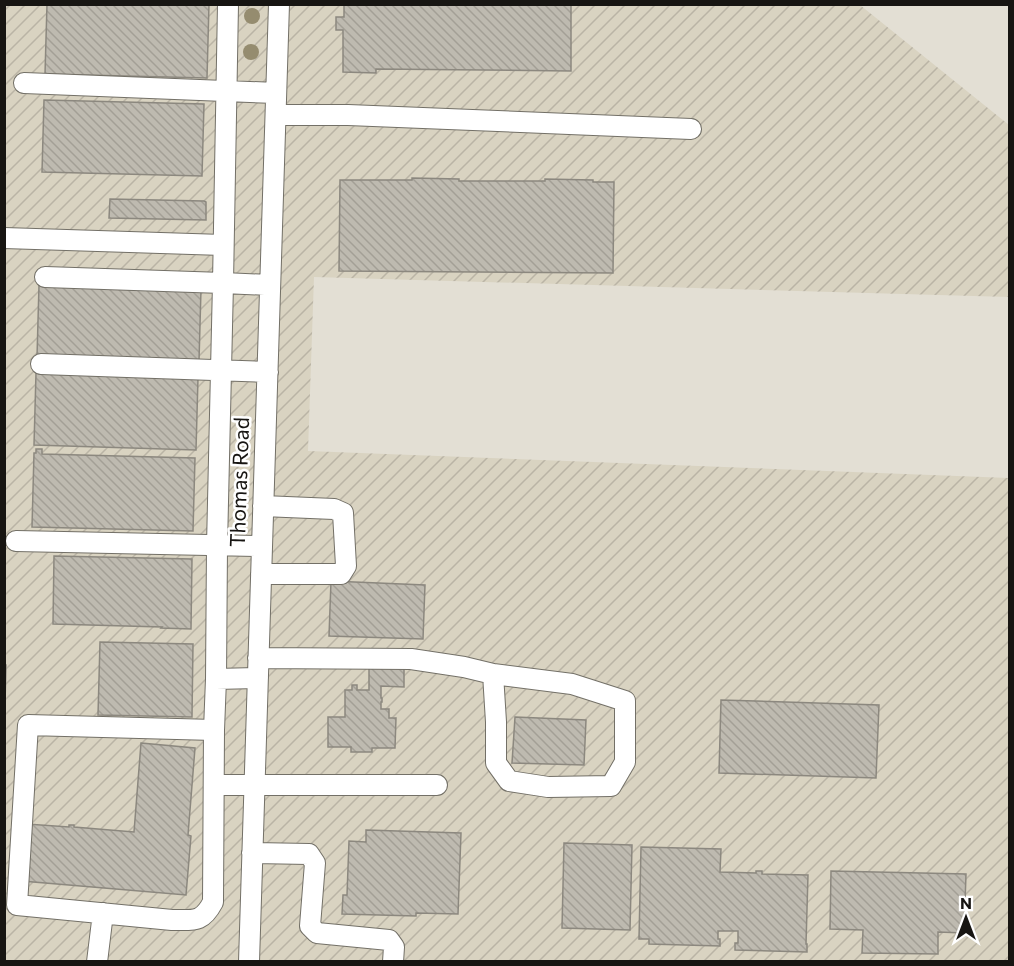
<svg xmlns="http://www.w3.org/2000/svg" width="1014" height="966" viewBox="0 0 1014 966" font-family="Commissioner,sans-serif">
  <defs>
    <pattern id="industrial-furrows" width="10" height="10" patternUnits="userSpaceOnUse" patternTransform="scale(1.5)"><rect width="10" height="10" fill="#d9d3c1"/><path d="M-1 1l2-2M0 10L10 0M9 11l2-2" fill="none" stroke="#bab4a5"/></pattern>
    <pattern id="building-back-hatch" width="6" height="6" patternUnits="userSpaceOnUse" patternTransform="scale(1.5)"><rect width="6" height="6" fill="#bebab0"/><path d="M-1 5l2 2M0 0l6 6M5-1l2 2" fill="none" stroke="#a39f96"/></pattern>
  </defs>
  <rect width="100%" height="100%" fill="#e3dfd4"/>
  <!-- industrial -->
  <path fill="url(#industrial-furrows)" d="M5,5H860L1009,125V297L314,277L308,451L1009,478V961L5,962Z"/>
  <!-- building -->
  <path fill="url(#building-back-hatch)" stroke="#8c887f" stroke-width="1.5" d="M47,4H209L207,78L45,74Z
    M344,4H571V71L376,69V73L343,72V30H336V17H344Z
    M44,100L204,104L202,176L42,172Z
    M412,178L459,179V181H545V179L593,180V182H614L613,273L339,271L340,180H412Z
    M110,199L204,201L206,202V220L109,218Z
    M39,285L201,289L199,361L37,357Z
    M36,373L198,378L196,450L34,445Z
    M36,449H42V454L195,458L193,531L32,527L34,453H36Z
    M54,556L192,559L191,629L161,628L162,627L53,624Z
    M331,581L425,585L423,639L329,636Z
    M100,642L193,644L192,717L98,715Z
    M4,665H6L4,741Z
    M369,667H404V687L381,686V698H382V702H381V709H389V718H396L395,748H372V752H351V747H328V717H345V690H352V685H357V690H369Z
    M721,700L879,705L876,778L719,773Z
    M515,717L586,720L584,765L512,763Z
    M141,743L195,748L188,835L191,836L186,895L22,881L27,824L69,827V825H74V827L134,832Z
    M366,830L461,833L458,914L416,913V916L342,914L343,895H347L349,841L366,842Z
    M564,843L632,845L630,930L562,928Z
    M641,847L721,849L720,872L756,873V871H762V874L808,875L806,944H807V952L735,950V943H738V931H718V939H720V946L649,944V939H639Z
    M831,871L966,874L964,933L938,932V954L862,953L863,930L830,929Z"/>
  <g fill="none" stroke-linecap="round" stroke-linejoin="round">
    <defs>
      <path id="minor" d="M228,4L223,283L270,285
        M24,83L276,93
        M276,115H348L691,129
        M4,238L223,245
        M45,277L223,283L217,546L216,679
        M41,364L268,372
        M16,541L262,546
        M261,574H341L346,566L343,513L334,509L263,506
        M258,658L411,659L464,667L493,674L572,684L625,701V762L611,786L548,787L509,781L496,763V722L493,674
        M214,730L213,902C202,923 194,920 172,920L17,905L28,725L214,730L216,679L258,678
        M214,785H437
        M252,853L309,854L315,863L310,926L317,933L389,940L394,947L393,962
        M97,962L103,913
        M249,962L279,4"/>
    </defs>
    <!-- minor casing -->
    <use href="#minor" stroke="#737067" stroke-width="22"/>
    <!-- minor -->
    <use href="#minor" stroke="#fff" stroke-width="20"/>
  </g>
  <!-- trees -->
  <g fill="#958c6f">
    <circle cx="252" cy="16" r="8"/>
    <circle cx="251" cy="52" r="8"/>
  </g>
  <g text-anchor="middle" stroke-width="5" stroke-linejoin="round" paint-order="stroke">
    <!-- street labels -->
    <g font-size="21" fill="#171512" stroke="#fff">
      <text transform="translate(240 482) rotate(-88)" y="7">Thomas Road</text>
    </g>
  </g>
  <!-- border -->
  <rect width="1014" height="966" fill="none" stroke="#171512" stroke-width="12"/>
  <!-- north arrow -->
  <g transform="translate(966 918)" stroke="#ffffff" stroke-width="4.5" paint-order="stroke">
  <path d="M0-4.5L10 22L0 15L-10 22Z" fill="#171512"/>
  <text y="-9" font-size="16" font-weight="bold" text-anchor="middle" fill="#171512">N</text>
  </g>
</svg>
